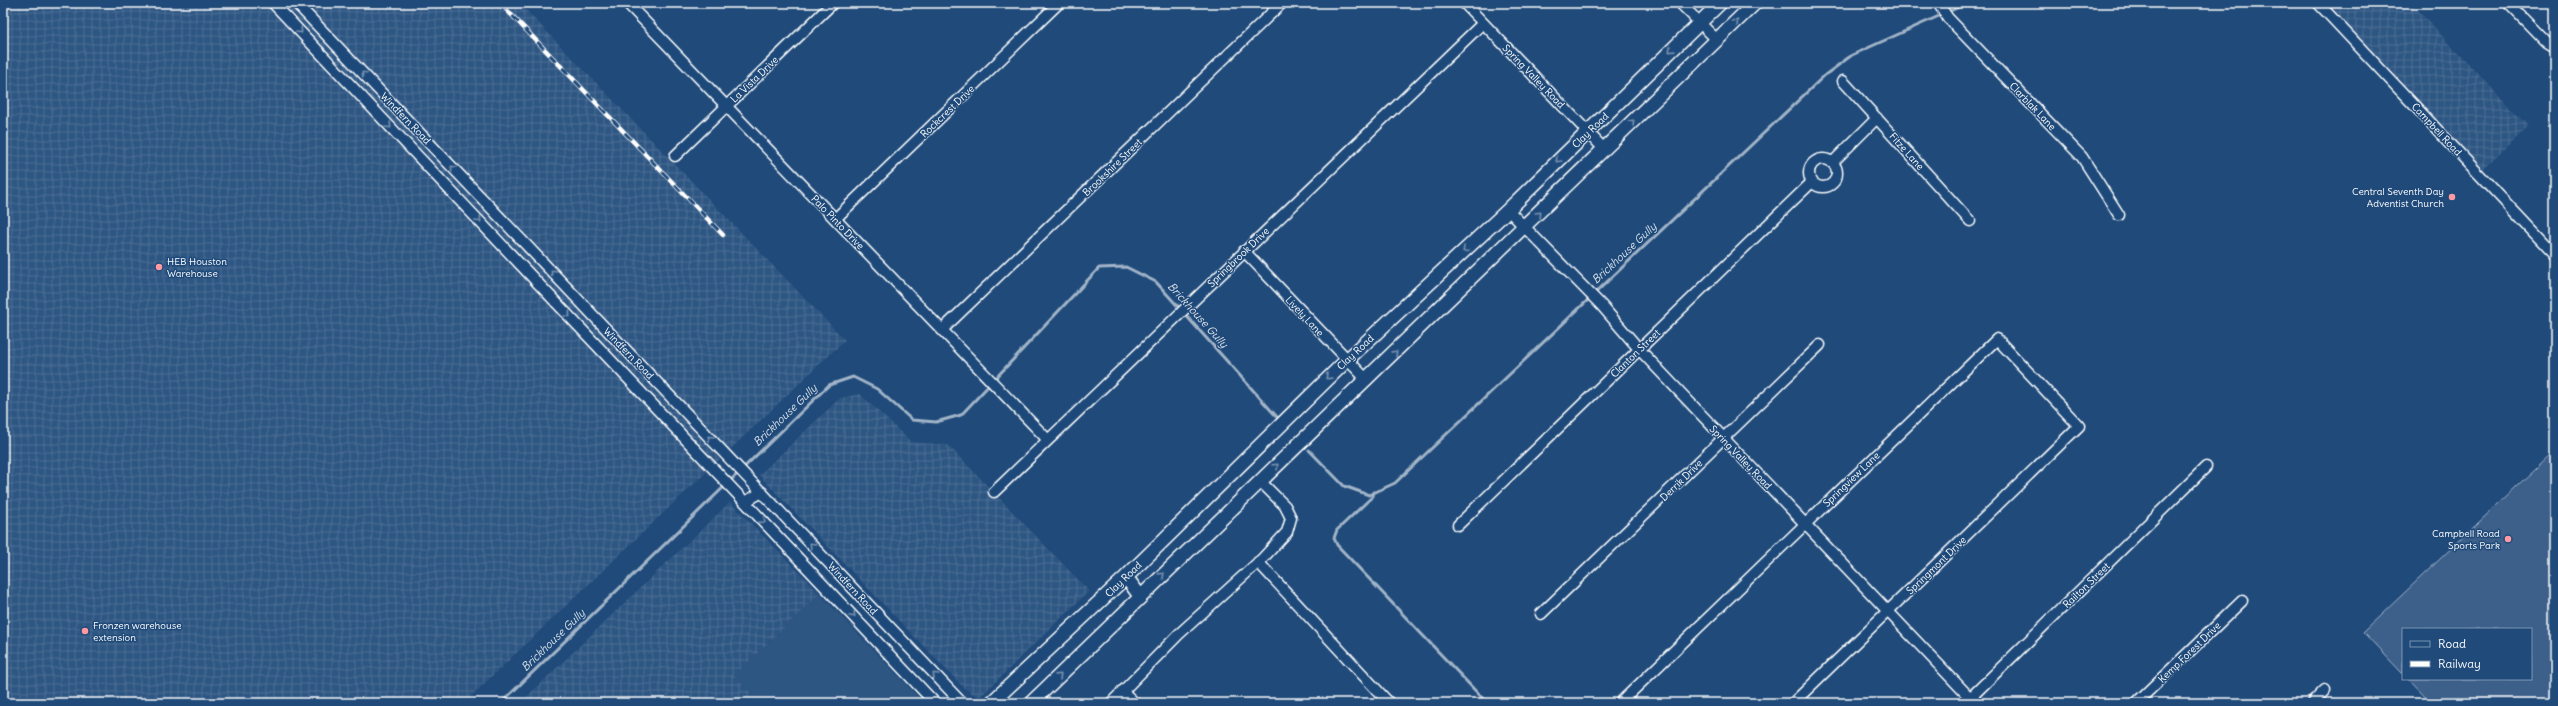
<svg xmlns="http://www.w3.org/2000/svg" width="2558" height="706" viewBox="0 0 2558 706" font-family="Delius,sans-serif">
  <defs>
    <pattern id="industrial-grid" width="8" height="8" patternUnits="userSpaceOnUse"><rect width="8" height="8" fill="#2e5683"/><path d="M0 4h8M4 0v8" fill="none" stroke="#4d6f96"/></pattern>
  </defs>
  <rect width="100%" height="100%" fill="#1f4a7a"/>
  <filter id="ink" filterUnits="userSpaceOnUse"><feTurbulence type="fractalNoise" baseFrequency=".025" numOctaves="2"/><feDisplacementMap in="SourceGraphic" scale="8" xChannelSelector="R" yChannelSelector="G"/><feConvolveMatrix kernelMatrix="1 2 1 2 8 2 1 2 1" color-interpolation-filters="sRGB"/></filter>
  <g filter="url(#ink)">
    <!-- built -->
    <path fill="#2e5683" d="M820,594L924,703H760L734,675Z"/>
    <!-- industrial -->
    <path fill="url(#industrial-grid)" d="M3,3H519L845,340L464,703H3Z
      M2325,3H2411L2528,126L2483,169Z
      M860,394L911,442L948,445L1089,591L979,698L963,687L759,475L840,398Z
      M730,502L820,594L734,675L760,703H520Z"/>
    <!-- pitch -->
    <path fill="#3c618b" stroke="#9eb0c5" d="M2555,450V703H2431L2408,679H2531V629H2403V674L2363,632Z"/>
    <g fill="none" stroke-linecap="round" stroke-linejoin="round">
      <!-- stream -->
      <path stroke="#a3b5c8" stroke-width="3" d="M1309,450L1344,486L1369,495L1395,483L1825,75L1852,55L1968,3
        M1374,492L1373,496L1337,530L1334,538L1337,545L1487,703
        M501,703L829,385L853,377L877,389L912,420L936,422L961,415L1099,268L1126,267L1156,282L1277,417"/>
      <defs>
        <path id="minor" d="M273,3L935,703
          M296,3L962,703
          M627,3L1048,440
          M1464,3L1604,149
          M1680,3L1717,40
          M1938,3L1948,18L2082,157L2119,215
          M2318,3L2555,255
          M2508,3L2547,43L2555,48
          M1843,81L1970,221
          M675,156L833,3
          M1809 173a14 14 0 1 1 28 0a14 14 0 1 1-28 0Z
          M1832,163L1877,118
          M1508,210L1602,306L1639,349L1975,703
          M835,219L1059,3
          M1244,251L1367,380
          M942,330L1282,3
          M994,492L1483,23
          M745,502L762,492
          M1458,525L1812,182
          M1258,562L1389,703
          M1541,614L1820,345
          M1122,691L1135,703
          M1111,703L1179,634L1263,558L1287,532L1291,518L1285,506L1260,481
          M1620,703L1997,339L2079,426L1793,703
          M1965,703L2206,467
          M2136,703L2242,601
          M2312,703L2325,690"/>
        <path id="major" d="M1126,577L1140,596
          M991,703L1126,577L1347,360L1508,210L1720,3
          M1031,703L1755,3"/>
      </defs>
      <!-- minor casing -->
      <use href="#minor" stroke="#fff" stroke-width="13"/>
      <!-- major casing -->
      <use href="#major" stroke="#fff" stroke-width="16"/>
      <!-- minor -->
      <use href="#minor" stroke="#1f4a7a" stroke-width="10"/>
      <!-- major -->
      <use href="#major" stroke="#1f4a7a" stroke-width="13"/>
      <defs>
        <path id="rail" d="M500,3L723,235"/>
      </defs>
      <!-- rail casing -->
      <use href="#rail" stroke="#fff" stroke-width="4.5"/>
      <!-- rail -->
      <use href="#rail" stroke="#1f4a7a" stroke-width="3" stroke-dasharray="9" stroke-linecap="butt"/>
    </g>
    <!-- one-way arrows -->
    <defs><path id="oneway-chevron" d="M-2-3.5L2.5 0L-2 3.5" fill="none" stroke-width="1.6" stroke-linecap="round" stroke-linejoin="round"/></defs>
    <g stroke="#7992af">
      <use href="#oneway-chevron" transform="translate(1736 22) rotate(-44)"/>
      <use href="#oneway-chevron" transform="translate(300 31) rotate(47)"/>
      <use href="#oneway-chevron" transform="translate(1671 50) rotate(136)"/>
      <use href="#oneway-chevron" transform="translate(364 74) rotate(-134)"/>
      <use href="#oneway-chevron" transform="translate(1632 122) rotate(-44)"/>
      <use href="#oneway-chevron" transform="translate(389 126) rotate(47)"/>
      <use href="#oneway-chevron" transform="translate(1558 160) rotate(135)"/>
      <use href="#oneway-chevron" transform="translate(453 168) rotate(-134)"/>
      <use href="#oneway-chevron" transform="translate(1539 214) rotate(-45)"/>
      <use href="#oneway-chevron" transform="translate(479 220) rotate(47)"/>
      <use href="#oneway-chevron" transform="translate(1465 250) rotate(137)"/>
      <use href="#oneway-chevron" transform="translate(553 272) rotate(-134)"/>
      <use href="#oneway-chevron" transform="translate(568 315) rotate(47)"/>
      <use href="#oneway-chevron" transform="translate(1395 353) rotate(-44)"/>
      <use href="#oneway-chevron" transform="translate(1328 377) rotate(136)"/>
      <use href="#oneway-chevron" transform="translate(710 438) rotate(-134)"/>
      <use href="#oneway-chevron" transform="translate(1276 466) rotate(-44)"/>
      <use href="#oneway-chevron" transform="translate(763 521) rotate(46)"/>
      <use href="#oneway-chevron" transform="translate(812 545) rotate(-134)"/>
      <use href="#oneway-chevron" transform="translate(1162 575) rotate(-44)"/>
      <use href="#oneway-chevron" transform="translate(853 615) rotate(47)"/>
      <use href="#oneway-chevron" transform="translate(935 675) rotate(-134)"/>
      <use href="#oneway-chevron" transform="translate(1059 676) rotate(-44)"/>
    </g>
  </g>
  <!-- markers -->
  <g fill="#ff9aa2" stroke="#1f4a7a" stroke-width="1.5">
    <circle cx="2452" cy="197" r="4"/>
    <circle cx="159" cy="267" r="4"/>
    <circle cx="2508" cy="539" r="4"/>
    <circle cx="85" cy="631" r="4"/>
  </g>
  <g text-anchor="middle" stroke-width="3" stroke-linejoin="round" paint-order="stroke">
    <!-- street labels -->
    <g font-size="10" fill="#fff" stroke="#1f4a7a">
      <text transform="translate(1534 76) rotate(46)" y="4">Spring Valley Road</text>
      <text transform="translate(754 79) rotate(-44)" y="4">La Vista Drive</text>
      <text transform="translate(2033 106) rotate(46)" y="4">Clarblak Lane</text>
      <text transform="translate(947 111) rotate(-44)" y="4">Rockcrest Drive</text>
      <text transform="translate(406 118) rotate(46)" y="4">Windfern Road</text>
      <text transform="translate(2437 129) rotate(47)" y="4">Campbell Road</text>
      <text transform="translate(1590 130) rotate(-44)" y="4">Clay Road</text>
      <text transform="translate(1907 151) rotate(48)" y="4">Fitze Lane</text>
      <text transform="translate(1112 167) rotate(-44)" y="4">Brookshire Street</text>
      <text transform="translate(838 222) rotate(46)" y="4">Palo Pinto Drive</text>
      <text transform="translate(1238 257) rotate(-44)" y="4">Springbrook Drive</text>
      <text transform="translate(1305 316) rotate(47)" y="4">Lively Lane</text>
      <text transform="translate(1355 352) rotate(-43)" y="4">Clay Road</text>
      <text transform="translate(629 353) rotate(46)" y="4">Windfern Road</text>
      <text transform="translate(1635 353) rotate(-44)" y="4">Clanton Street</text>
      <text transform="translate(1741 457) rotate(46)" y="4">Spring Valley Road</text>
      <text transform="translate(1851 479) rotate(-44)" y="4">Springview Lane</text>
      <text transform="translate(1681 480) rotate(-44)" y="4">Derrik Drive</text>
      <text transform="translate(1936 565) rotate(-44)" y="4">Springmont Drive</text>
      <text transform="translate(1123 579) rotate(-44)" y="4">Clay Road</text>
      <text transform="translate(2086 585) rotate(-44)" y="4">Railton Street</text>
      <text transform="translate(853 588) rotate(47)" y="4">Windfern Road</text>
      <text transform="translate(2189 652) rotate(-44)" y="4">Kemp Forest Drive</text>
    </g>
    <!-- poi labels -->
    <g font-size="10" fill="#fff" stroke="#1f4a7a" text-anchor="end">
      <text x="2444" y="195">Central Seventh Day<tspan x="2444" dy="12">Adventist Church</tspan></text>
      <text x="167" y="265" text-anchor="start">HEB Houston<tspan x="167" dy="12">Warehouse</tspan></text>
      <text x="2500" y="537">Campbell Road<tspan x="2500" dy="12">Sports Park</tspan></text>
      <text x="93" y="629" text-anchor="start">Fronzen warehouse<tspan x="93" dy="12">extension</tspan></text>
    </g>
    <!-- water labels -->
    <g font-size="11" font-style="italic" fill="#d8e0e8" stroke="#1f4a7a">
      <text transform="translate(1624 253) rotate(-43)" y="4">Brickhouse Gully</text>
      <text transform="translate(1198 315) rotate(48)" y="4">Brickhouse Gully</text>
      <text transform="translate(785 415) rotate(-44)" y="4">Brickhouse Gully</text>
      <text transform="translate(553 640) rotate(-44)" y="4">Brickhouse Gully</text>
    </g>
  </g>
  <!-- margin -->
  <rect width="2558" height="706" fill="none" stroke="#1f4a7a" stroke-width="16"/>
  <rect x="8" y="8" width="2542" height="690" fill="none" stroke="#fff" stroke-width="1.5" filter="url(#ink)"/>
  <!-- legend -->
  <rect x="2402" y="628" width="130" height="52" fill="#1f4a7a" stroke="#7992af"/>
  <rect x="2410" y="641" width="20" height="6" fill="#1f4a7a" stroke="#7992af"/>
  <text x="2438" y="648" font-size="12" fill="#ffffff">Road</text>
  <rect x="2410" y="661" width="20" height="6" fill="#ffffff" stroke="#7992af"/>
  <text x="2438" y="668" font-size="12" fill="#ffffff">Railway</text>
</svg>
